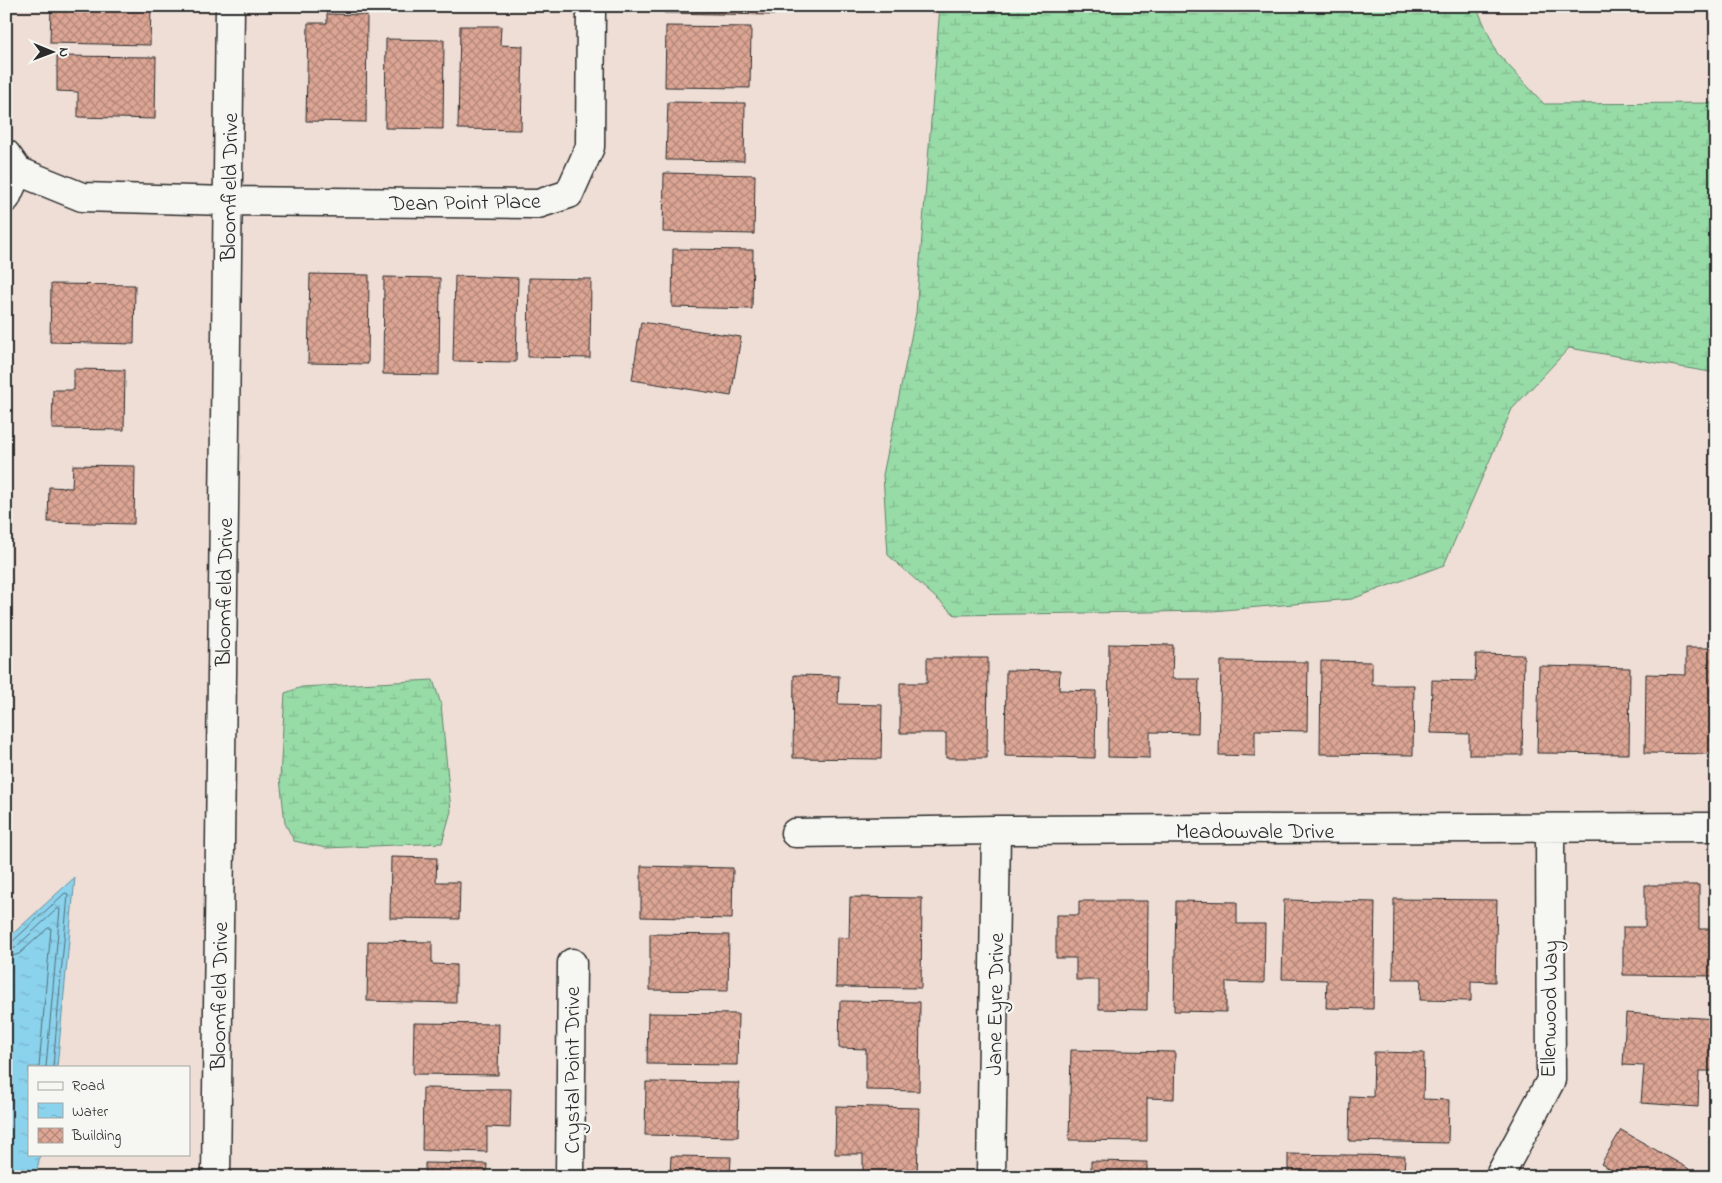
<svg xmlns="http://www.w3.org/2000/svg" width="1722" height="1183" viewBox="0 0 1722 1183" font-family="'Indie Flower',sans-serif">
  <defs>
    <pattern id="wetland-marsh" width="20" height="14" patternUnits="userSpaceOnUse" patternTransform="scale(1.25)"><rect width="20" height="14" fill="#97dba7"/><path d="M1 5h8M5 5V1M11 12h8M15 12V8" fill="none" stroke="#82bc90"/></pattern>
    <pattern id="water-ripples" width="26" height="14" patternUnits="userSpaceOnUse" patternTransform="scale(1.25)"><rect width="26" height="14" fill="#8bd2ec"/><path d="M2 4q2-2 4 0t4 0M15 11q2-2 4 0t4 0" fill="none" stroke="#78b4cb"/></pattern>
    <pattern id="building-cross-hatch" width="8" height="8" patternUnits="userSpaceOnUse" patternTransform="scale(1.25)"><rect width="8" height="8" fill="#dca594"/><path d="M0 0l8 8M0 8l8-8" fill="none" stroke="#b38779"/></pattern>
  </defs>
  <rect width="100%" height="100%" fill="#eeded6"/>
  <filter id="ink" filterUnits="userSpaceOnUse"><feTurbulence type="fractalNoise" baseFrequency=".02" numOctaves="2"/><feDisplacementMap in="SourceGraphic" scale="10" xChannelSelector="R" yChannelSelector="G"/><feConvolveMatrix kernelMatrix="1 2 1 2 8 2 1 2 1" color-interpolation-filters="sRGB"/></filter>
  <g filter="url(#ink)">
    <!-- wetland -->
    <path fill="url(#wetland-marsh)" stroke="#618369" d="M940,6H1476L1497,53L1544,104L1716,103V373L1569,348L1512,409L1444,565L1352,599L1212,611L955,615L888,555L883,475L916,313Z
      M433,680L441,704L451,811L442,843L326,848L294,841L285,823L280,778L285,693L302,687Z"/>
    <!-- water -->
    <path fill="url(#water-ripples)" stroke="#658f9f" d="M75,877L57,1067H29V1154H40L36,1177H6V940Z"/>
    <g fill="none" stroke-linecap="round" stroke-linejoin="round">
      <!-- shore -->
      <path stroke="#516e78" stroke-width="1" d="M6,944L12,942L65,893L68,894L53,1067
        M6,950L15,948L57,909H60L46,1067
        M6,958L19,954L48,928H51L39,1067"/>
    </g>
    <!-- building -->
    <path fill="url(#building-cross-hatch)" stroke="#2b2b2b" d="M51,6H151L150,45L50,43Z
      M665,6H774V15L664,13Z
      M327,14L367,15L366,122L306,121L308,23H327Z
      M460,26H501L500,45L523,46L521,130L458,129Z
      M666,26L751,27L750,88L665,87Z
      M386,39L444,40L443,129L385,128Z
      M57,56L156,57L155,119L78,117V92L57,91Z
      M668,102L745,103L744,161L666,160Z
      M664,173L755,175L754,234L663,232Z
      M673,249L753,250L752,309L672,307Z
      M310,274L369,275L368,364L308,363Z
      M455,276L518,278L516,362L453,361Z
      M384,277L440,278L439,375L383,374Z
      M529,278L591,279L590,358L528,357Z
      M51,284L135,285L134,344L50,342Z
      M641,322L741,337L731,396L632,380Z
      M74,369L125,370L124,430L52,429L53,390H74Z
      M73,465L135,466L134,524L48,522L49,487L72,488Z
      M1109,644L1173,645L1172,679H1199L1198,733L1150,732V758L1108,757Z
      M1686,648H1716V754L1645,753L1646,674L1686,675Z
      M1476,654L1524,655L1522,755H1469V734L1431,733L1432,680L1475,681Z
      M927,658H988L987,758H946V733H900V683H927Z
      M1221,661L1308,662L1307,731L1255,730V756L1219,755Z
      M1321,661L1372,662V685H1414L1413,755L1320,754Z
      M1539,666L1630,668L1629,754L1537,753Z
      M1006,670L1060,671L1059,690L1096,691L1095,758L1005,756Z
      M794,675L839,676L838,704L882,705L881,759L793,758Z
      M391,857L437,858L436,882H460L459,919L390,918Z
      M641,866L733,868L732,919L641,917Z
      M1645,885H1699V929H1716V976L1623,975V927H1645Z
      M850,897L922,898L921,988L836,987L837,937L849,938Z
      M1394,899L1497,900L1495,982L1471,981V1001L1420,1000L1421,979H1393Z
      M1284,900L1375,902L1373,1009L1326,1008L1327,980L1282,979Z
      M1079,901H1148L1147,1010L1099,1009V980H1076V958H1056V915H1079Z
      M1176,901L1237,902V924H1265L1264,983L1226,982V1012L1174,1011Z
      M650,934L729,935L728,991L650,990Z
      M368,941L432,942V964L456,965V1003L367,1001Z
      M840,1001L920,1002L919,1091L866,1090V1049L839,1048Z
      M648,1013L738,1014L737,1065L647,1064Z
      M1626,1013L1716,1019V1071H1699L1698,1107L1641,1103L1644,1066L1623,1065Z
      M414,1023L499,1024L498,1075L413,1074Z
      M1071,1050L1175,1052L1174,1099L1147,1098V1141L1069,1140Z
      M1374,1052L1424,1053L1423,1099L1449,1100L1448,1143L1349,1141L1350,1096L1373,1097Z
      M646,1082L739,1083L738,1137L645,1135Z
      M423,1088L511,1089L510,1128L487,1127V1152L422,1150Z
      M836,1106L919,1108L917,1177H863V1154H835Z
      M1621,1130L1689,1169L1685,1177H1623L1601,1164Z
      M1288,1154L1405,1156L1404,1177H1288Z
      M671,1156L731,1157L730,1177H670Z
      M1091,1161L1147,1162V1177H1091Z
      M425,1163L487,1164L486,1177H425Z"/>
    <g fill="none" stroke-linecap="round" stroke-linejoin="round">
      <defs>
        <path id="minor" d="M6,154L18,171L82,197L228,201L538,204L569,194L590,147L591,6
          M6,198L18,171
          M795,833L996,830L1716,827
          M216,1177L230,6
          M570,1177L572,963
          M991,1177L996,830
          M1499,1177L1551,1080L1550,829"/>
      </defs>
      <!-- minor casing -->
      <use href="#minor" stroke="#2b2b2b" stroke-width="31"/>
      <!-- minor -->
      <use href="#minor" stroke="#f6f6f2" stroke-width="28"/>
    </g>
  </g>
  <g text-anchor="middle" stroke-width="4.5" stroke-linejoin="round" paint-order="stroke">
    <!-- street labels -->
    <g font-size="22" fill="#2b2b2b" stroke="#f6f6f2">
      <text transform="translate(228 187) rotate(-89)" y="8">Bloomfield Drive</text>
      <text transform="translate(465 201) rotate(-1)" y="8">Dean Point Place</text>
      <text transform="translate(223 592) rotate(-89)" y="8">Bloomfield Drive</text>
      <text x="1255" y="838">Meadowvale Drive</text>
      <text transform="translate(218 996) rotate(-89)" y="8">Bloomfield Drive</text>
      <text transform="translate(994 1004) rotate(-89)" y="8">Jane Eyre Drive</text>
      <text transform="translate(1548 1009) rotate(-89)" y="8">Ellenwood Way</text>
      <text transform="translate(571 1070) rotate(-90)" y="8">Crystal Point Drive</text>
    </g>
  </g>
  <!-- margin -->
  <rect width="1722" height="1183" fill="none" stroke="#f6f6f2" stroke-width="25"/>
  <rect x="12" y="12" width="1697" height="1158" fill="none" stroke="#2b2b2b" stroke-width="2" filter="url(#ink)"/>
  <!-- legend -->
  <rect x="28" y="1066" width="162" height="90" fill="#f6f6f2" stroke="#a5a5a2"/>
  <rect x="38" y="1082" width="25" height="8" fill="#f6f6f2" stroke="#a5a5a2"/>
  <text x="72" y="1090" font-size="15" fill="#2b2b2b">Road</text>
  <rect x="38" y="1103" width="25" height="15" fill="url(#water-ripples)" stroke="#a5a5a2"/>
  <text x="72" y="1116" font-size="15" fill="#2b2b2b">Water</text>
  <rect x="38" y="1128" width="25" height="15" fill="url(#building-cross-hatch)" stroke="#a5a5a2"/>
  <text x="72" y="1140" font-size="15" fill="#2b2b2b">Building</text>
  <!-- north arrow -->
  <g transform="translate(52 52) rotate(91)" stroke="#f6f6f2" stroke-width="4" paint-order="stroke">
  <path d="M0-4L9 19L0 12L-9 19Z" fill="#2b2b2b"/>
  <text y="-8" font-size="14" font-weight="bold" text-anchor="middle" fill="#2b2b2b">N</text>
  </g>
</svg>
